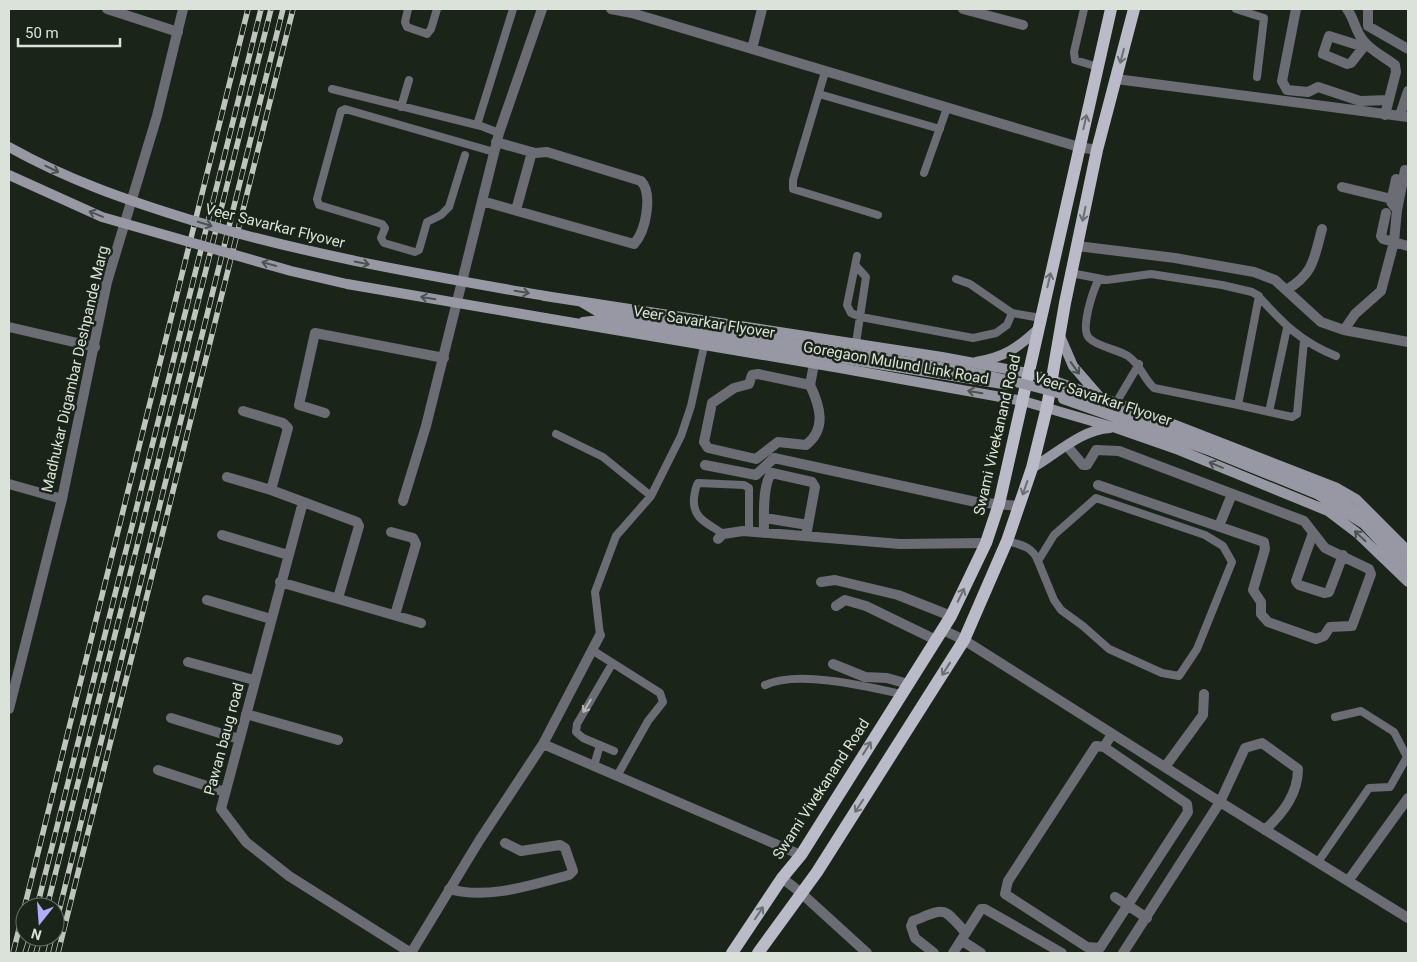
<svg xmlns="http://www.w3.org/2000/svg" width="1417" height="962" viewBox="0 0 1417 962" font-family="Roboto,sans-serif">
  <rect width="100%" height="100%" fill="#1a2418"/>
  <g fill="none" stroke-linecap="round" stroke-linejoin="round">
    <!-- service -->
    <path stroke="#6c6c74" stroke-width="8" d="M408,9L405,22L407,27L427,34L431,29L437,9
      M1084,9L1074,52L1075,60L1098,67
      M1236,9L1264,18L1257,77
      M825,72L793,180V189L878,215
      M332,89L481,126L499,133
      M819,94L940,129
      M401,107L409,80
      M477,125L513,9
      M465,155L449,207L441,215L427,222L419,250L415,252L384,243L381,238L385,228L382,224L319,205L317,199L341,111L345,109L494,152
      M924,173L947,108
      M857,256L847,305L851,313L861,317L973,338L996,333L1007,325L1012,313
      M1071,273L1107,280L1151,274L1222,285L1252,292L1259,296L1238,405L1154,388C1143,378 1141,365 1128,356C1117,349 1098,347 1089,338C1080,329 1093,290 1099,279
      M956,279L970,284L1012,313L1041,318
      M1259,297C1284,324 1301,342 1336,356
      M856,343L866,277L856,266
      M1116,403L1139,364
      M1238,405L1292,417L1297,414L1304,341
      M1269,412L1287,328
      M556,434L603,457L651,496
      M723,534C708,523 692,519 694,498C695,492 695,488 698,483L744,485L749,488V532
      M1007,541C1021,545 1032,546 1038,561L1054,600L1061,610L1083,626L1109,649L1162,673L1179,676L1197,649L1232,562L1223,546L1205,535L1096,498L1054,535L1038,561
      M600,635L595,592L616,536L651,496L681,436L691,406L704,346
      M592,650L660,693L663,702L648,721L617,776
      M612,664L577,724L576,732L583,738L614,751
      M765,685C798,670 865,686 901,694
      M594,766L600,745
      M1318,862L1369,788L1390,787L1407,757L1394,732L1361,711L1335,717"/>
    <!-- minor -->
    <path stroke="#6c6c74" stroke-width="10" d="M107,9L178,32
      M611,9L632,13L1079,147L1097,150
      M963,9L1023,25
      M1296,9L1282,81L1287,90L1308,92L1318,87L1360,101L1389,100
      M1347,9C1353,17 1354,25 1359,34C1366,48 1383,56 1395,65L1396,72L1385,115
      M1368,9V26L1408,49
      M1364,47L1329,36L1323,54L1347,64L1351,63L1366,44
      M752,49L762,9
      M1116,79L1408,117
      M1400,115L1408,91
      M1342,187L1392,199
      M482,201L634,244C646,231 653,194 641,181L547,152L535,153L496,142
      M516,210L532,152
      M1397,210L1405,170
      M1386,213L1381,236L1383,239L1408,246
      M1077,246L1175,258L1254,272L1275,280L1321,322L1344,330L1408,342
      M1286,290C1314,274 1314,258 1322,229
      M9,327L95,347
      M1344,330L1355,314L1381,291L1394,242L1397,210L1391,202L1396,179
      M758,374L810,385C820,406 827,429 806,445L778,442L756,459L708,448L704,442L712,403L734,388L749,384L752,375Z
      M810,385L814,364
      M243,411L283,423L288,428L271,490
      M325,413L299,405L315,333L444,358
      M1067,446L1083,465H1087L1096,450L1119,451L1304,521L1325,548L1369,569L1371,574L1352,626L1330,627L1324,636L1316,639L1268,622L1261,614V602L1253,590L1265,549L1264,542L1098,485
      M705,465L756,475L774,458L976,502L1019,506
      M227,477L271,490L357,522L359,526L338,598
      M9,484L62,499
      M403,501L426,426L499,133L542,9
      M303,502L221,809L246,842L289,876L411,953
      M765,518L808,525
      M1219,526L1232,494
      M391,532L413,538L416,544L395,615
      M764,533C764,519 762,483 772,473L812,482L815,487L806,536
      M1313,533L1296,581L1299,585L1324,593L1329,592L1343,555
      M222,535L288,555
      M718,539L723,534L743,531L900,544L986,543
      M280,582L421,623
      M821,582L835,580L898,595L951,616
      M207,600L271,619
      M836,606L845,600L866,606L936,640
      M943,630L964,640L1220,802L1408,918
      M188,662L254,680
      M833,664L865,677L887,678L908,684
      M246,714L338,740
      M171,718L239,739
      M543,744L801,855
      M1104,747L1187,804L1188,812L1100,948L1087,947L1005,894L1008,881L1096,746L1104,747L1112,734
      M1165,767L1203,715L1204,694
      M158,770L225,792
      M1348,881L1408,798
      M449,889C488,900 531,885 569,875L573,871L565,848L560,845L521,851L505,843
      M1115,897L1147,918
      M961,940L981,953
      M411,953L479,841L543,744L600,635
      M934,953L915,938L911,926L913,921C946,908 942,906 966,933
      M953,953L981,909H985L1062,953
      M1123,953L1220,802L1245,748L1262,743L1298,769C1298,794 1283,813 1265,830"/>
    <!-- tertiary -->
    <path stroke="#6c6c74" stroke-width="10" d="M9,709L62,499L107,282L157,116L183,9
      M782,878L800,892L867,953"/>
    <!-- secondary -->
    <path stroke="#9898a4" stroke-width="10" d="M545,296L942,357L1028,373L1052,380L1152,416L1337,488L1356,499L1408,551
      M545,318L840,368L1023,401L1116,428L1179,450L1328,511L1357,533L1408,582
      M1060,336L1073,366L1099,396
      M976,362C1005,357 1018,348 1039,328
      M1063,399L1211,451L1317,494L1364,524L1408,571
      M1032,468C1057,454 1080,430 1110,428"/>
    <!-- primary -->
    <path stroke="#babac9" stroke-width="12" d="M732,953L782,878L801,855L951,616L986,543L999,504L1111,9
      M758,953L817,872L964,640L1007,541L1032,468L1047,407L1065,303L1097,150L1134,9"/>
    <defs>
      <path id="rail" d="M37,907L261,9
        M47,907L271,9
        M55,927L283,9
        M13,953L248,9
        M25,953L30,937
        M36,953L40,937
        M48,953L52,937
        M58,953L293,9"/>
    </defs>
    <!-- rail casing -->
    <use href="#rail" stroke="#bec5bd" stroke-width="5.5"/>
    <!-- rail -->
    <use href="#rail" stroke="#1a2418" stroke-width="4" stroke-dasharray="11" stroke-linecap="butt"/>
    <!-- secondary-bridge -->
    <path stroke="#9898a4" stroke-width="10" d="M9,147C68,180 126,200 191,220C307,255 426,275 545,296
      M9,175L102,217L291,271L347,284L545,318
      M583,303L600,313L959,370C1057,388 1150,420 1242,457C1274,470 1310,481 1340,500C1366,516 1386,539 1408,560
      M583,322L600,320L1009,385"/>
  </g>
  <!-- one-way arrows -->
  <defs><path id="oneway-shaft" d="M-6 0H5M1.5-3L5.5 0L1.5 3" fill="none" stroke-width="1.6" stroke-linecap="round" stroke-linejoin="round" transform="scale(1.25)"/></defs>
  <g stroke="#6a6f70">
    <use href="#oneway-shaft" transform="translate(1122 56) rotate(105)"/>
    <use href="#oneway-shaft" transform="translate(1085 122) rotate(-77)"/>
    <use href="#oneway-shaft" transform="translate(1084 214) rotate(102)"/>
    <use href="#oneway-shaft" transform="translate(1049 280) rotate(-77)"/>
    <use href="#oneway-shaft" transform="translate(1025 488) rotate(109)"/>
    <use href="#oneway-shaft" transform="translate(961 595) rotate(-64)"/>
    <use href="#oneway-shaft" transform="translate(946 669) rotate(122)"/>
    <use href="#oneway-shaft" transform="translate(867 748) rotate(-58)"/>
    <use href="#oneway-shaft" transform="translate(859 806) rotate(123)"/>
    <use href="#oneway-shaft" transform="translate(759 913) rotate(-56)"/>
  </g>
  <g stroke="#4c5250">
    <use href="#oneway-shaft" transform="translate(52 169) rotate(26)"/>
    <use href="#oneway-shaft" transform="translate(96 214) rotate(-158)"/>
    <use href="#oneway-shaft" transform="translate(205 224) rotate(17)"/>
    <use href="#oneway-shaft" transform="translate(362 263) rotate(11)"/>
    <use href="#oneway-shaft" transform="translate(269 264) rotate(-165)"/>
    <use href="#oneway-shaft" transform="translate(522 292) rotate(10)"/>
    <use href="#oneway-shaft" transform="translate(428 298) rotate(-170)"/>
    <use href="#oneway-shaft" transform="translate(1075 368) rotate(54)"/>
    <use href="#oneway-shaft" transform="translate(975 392) rotate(-170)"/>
    <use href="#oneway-shaft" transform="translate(1216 465) rotate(-158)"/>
    <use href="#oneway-shaft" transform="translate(1360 536) rotate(-137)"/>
  </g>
  <use stroke="#b4b9b6" href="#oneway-shaft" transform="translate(587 706) rotate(121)"/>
  <g text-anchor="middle" stroke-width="5" stroke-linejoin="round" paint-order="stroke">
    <!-- street labels -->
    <g font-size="15" fill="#dbe2da" stroke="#1a2418">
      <text transform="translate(275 226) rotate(14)" y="5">Veer Savarkar Flyover</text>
      <text transform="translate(704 322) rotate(9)" y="5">Veer Savarkar Flyover</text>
      <text transform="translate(896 363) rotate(10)" y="5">Goregaon Mulund Link Road</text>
      <text transform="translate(75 369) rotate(-77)" y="5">Madhukar Digambar Deshpande Marg</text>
      <text transform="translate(1103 399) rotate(18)" y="5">Veer Savarkar Flyover</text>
      <text transform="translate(997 435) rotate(-77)" y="5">Swami Vivekanand Road</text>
      <text transform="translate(224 739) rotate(-75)" y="5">Pawan baug road</text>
      <text transform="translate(821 789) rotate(-57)" y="5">Swami Vivekanand Road</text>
    </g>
  </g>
  <!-- border -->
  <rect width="1417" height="962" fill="none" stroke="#dbe2da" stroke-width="20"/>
  <!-- north arrow -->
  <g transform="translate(40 922) rotate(197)"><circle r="24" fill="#1a2418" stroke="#677066"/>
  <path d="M0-4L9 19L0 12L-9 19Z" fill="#b1adfa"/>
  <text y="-8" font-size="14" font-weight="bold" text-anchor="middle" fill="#dbe2da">N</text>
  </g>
  <!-- scale -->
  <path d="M18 38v8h102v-8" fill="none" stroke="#dbe2da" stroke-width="2.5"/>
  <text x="25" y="38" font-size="15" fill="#dbe2da" stroke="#1a2418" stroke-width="4" paint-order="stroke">50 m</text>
</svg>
